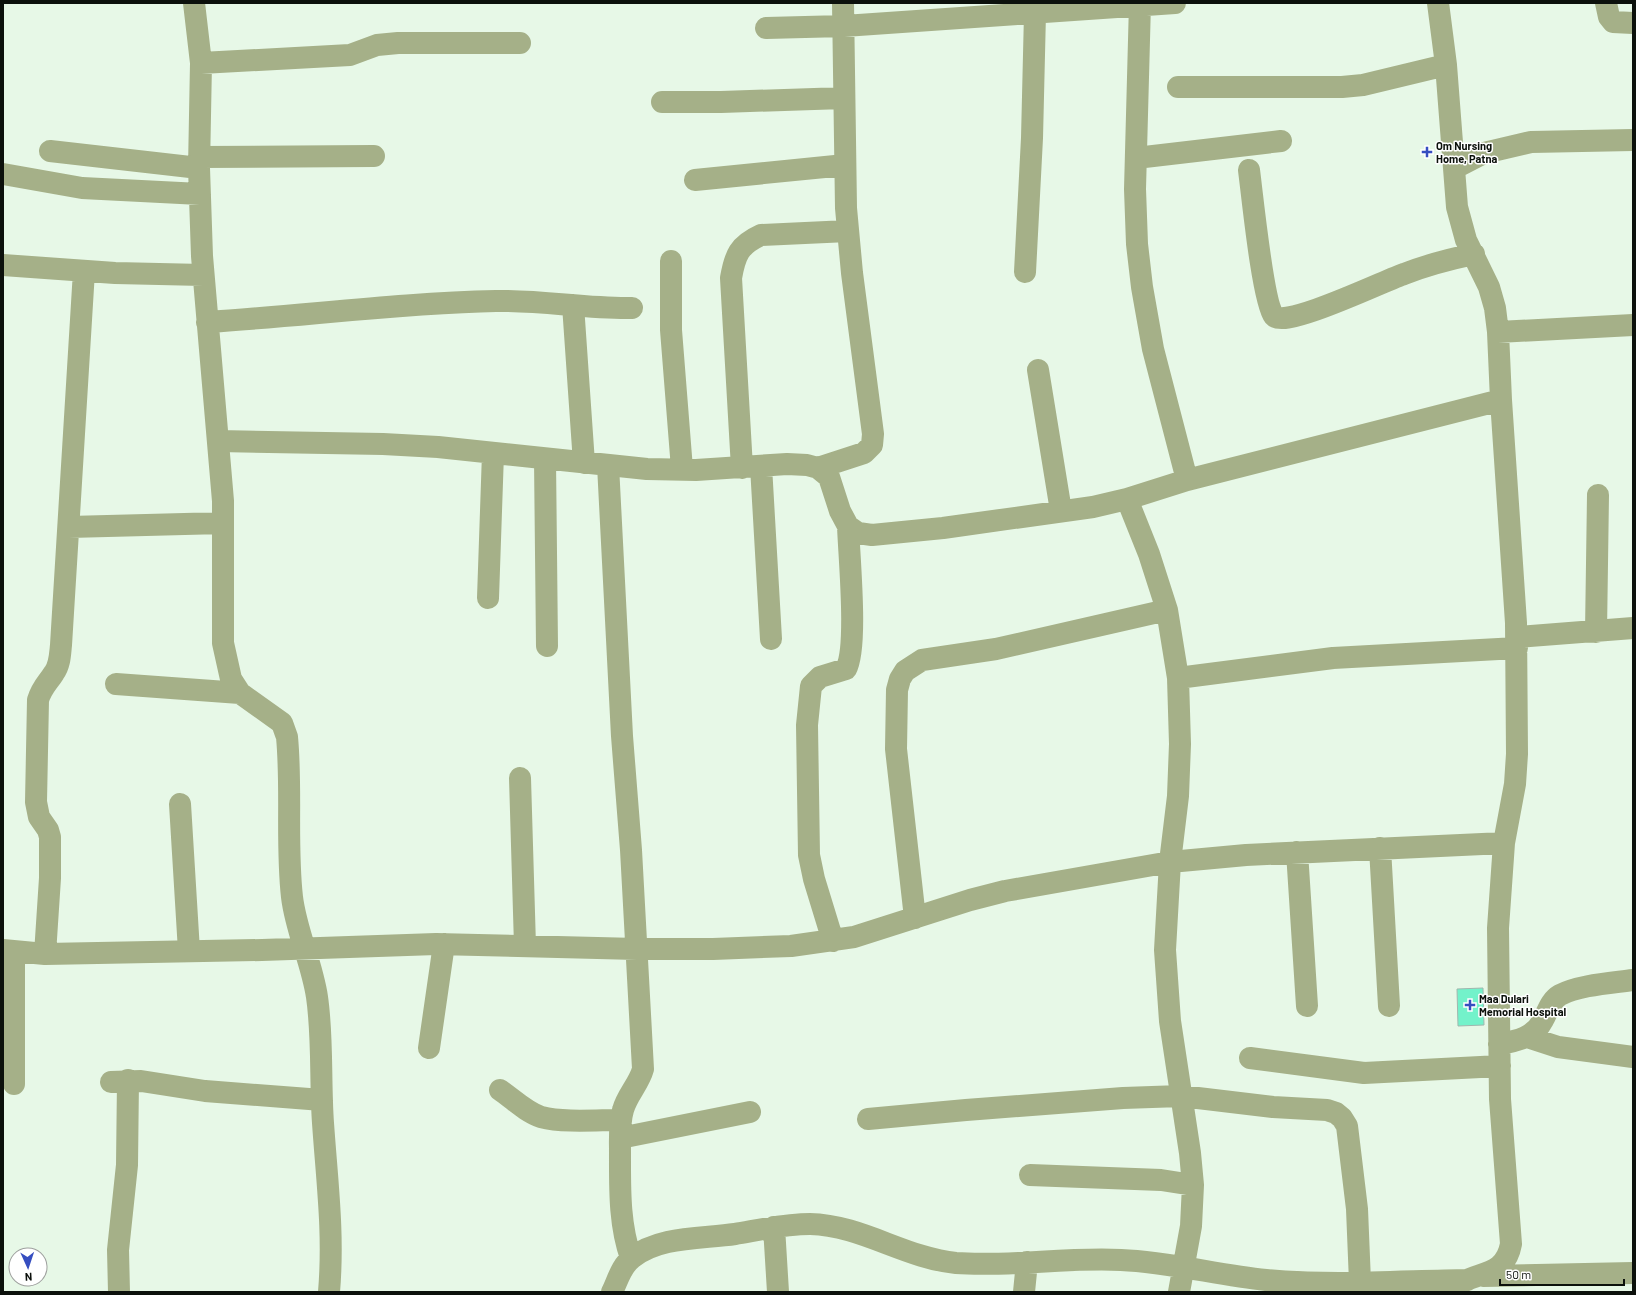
<svg xmlns="http://www.w3.org/2000/svg" width="1636" height="1295" viewBox="0 0 1636 1295" font-family="Barlow,sans-serif">
  <rect width="100%" height="100%" fill="#e7f8e7"/>
  <!-- building -->
  <path fill="#73f2ca" stroke="#a0b7ae" d="M1483,988L1484,1025L1458,1026L1457,989Z"/>
  <g fill="none" stroke-linecap="round" stroke-linejoin="round">
    <!-- minor -->
    <path stroke="#a5b088" stroke-width="22" d="M194,3L201,63L199,168L202,256L223,501V643L231,679L240,693L282,723L287,737C292,790 286,844 292,897C296,931 312,963 317,997C323,1038 320,1081 323,1123C327,1181 334,1234 329,1292
      M1140,3L1135,189L1137,244L1142,287L1153,349L1187,480
      M1438,3L1446,65L1457,207L1466,240L1489,287L1495,308L1498,332L1501,400L1516,623L1517,754L1515,784L1504,843L1498,928L1500,1099L1511,1244C1504,1282 1470,1268 1451,1292
      M1606,3L1609,17L1613,22L1633,23
      M766,28L844,26L1175,3
      M201,63L350,55L377,45L398,43H520
      M1178,87H1342L1363,85L1446,65
      M662,102H721L844,98
      M50,151L199,168
      M199,157L374,156
      M1136,158L1281,141
      M1455,168L1484,153L1531,142L1633,140
      M1249,170C1252,193 1263,303 1274,316C1285,329 1386,280 1404,274C1427,265 1450,259 1474,254
      M3,174L82,188L200,194
      M695,180L845,165
      M671,261V330L682,469
      M3,265L115,273L203,275
      M1025,272L1032,138L1035,13
      M573,305L584,463
      M207,322C303,316 399,303 496,301C542,300 587,309 632,308
      M1498,332L1633,325
      M1038,370L1061,511
      M218,441L383,444L438,447L647,469L696,470L787,464L807,465L818,468L829,477L840,511L848,526L858,533L872,535L943,528L1093,507L1127,499L1187,480L1501,400
      M545,459L547,646
      M608,465L622,736L631,850L643,1069C639,1084 627,1095 623,1110C619,1123 620,1139 620,1152C620,1188 619,1224 631,1258
      M761,466L771,639
      M742,468L731,278C735,255 739,245 761,235L848,231
      M818,468L864,453L872,445L873,434L852,273L846,208L843,3
      M1127,499L1149,554L1167,610L1178,678L1180,744L1178,796L1170,862L1165,950L1170,1021L1190,1153L1193,1185L1191,1226L1179,1292
      M69,527L223,523
      M488,598L493,453
      M1596,632L1598,495
      M1517,637L1633,628
      M1178,678L1333,658L1517,648
      M116,684L240,693
      M520,778L525,946
      M180,804L189,951
      M1380,848L1389,1006
      M1297,852L1307,1006
      M915,918L896,749L897,690L900,679L905,671L922,660L996,649L1167,610
      M833,941L814,879L809,855L807,725L811,686L820,677L846,669C858,648 849,556 848,526
      M3,950L45,954L262,950L436,944L637,949H713L791,946L854,937L970,900L1005,891L1170,862L1246,855L1504,843
      M45,954L50,878V837L48,830L39,817L36,802L38,700C42,687 47,684 54,673C60,665 60,654 61,645L84,271
      M1527,1037L1558,1047L1633,1057
      M1499,1044C1516,1041 1534,1038 1543,1020C1548,1011 1550,1001 1560,995C1579,985 1612,983 1633,980
      M429,1048L444,944
      M1250,1058L1364,1073L1500,1066
      M111,1082L141,1081L205,1091L322,1100
      M14,1084V952
      M500,1090C513,1099 526,1112 541,1117C564,1123 597,1120 621,1120
      M868,1119L966,1110L1123,1098L1181,1096L1273,1107L1327,1110L1336,1113L1342,1118L1347,1126L1357,1209L1360,1282
      M620,1138L750,1112
      M1030,1175L1161,1180L1193,1185
      M774,1227L778,1292
      M1483,1276L1633,1273
      M119,1292L118,1250L127,1165L128,1080
      M612,1292C618,1280 621,1266 632,1258C659,1236 702,1239 735,1234C759,1230 785,1224 810,1224C861,1225 905,1258 956,1263C1010,1267 1066,1257 1121,1260C1170,1262 1217,1275 1266,1280C1333,1286 1400,1281 1467,1280
      M1024,1292L1027,1262"/>
  </g>
  <!-- markers -->
  <g fill="#364ec0" stroke="#fff" stroke-width="1.5">
    <path d="M1425 146h4v4h4v4h-4v4h-4v-4h-4v-4h4z"/>
    <path d="M1468 999h4v4h4v4h-4v4h-4v-4h-4v-4h4z"/>
  </g>
  <g text-anchor="middle" stroke-width="3" stroke-linejoin="round" paint-order="stroke">
    <!-- poi labels -->
    <g font-size="11" font-weight="bold" fill="#0c110c" stroke="#fff" text-anchor="start">
      <text x="1436" y="150">Om Nursing<tspan x="1436" dy="13">Home, Patna</tspan></text>
      <text x="1479" y="1003">Maa Dulari<tspan x="1479" dy="13">Memorial Hospital</tspan></text>
    </g>
  </g>
  <!-- border -->
  <rect width="1636" height="1295" fill="none" stroke="#0c110c" stroke-width="8"/>
  <!-- north arrow -->
  <g transform="translate(28 1267) rotate(177)"><circle r="19" fill="#ffffff" stroke="#9ea09e"/>
  <path d="M0-3L7 15L0 10L-7 15Z" fill="#364ec0"/>
  <text y="-6" font-size="11" font-weight="bold" text-anchor="middle" fill="#0c110c">N</text>
  </g>
  <!-- scale -->
  <path d="M1500 1279v6h124v-6" fill="none" stroke="#0c110c" stroke-width="2"/>
  <text x="1506" y="1279" font-size="12" fill="#0c110c" stroke="#ffffff" stroke-width="3" paint-order="stroke">50 m</text>
</svg>
